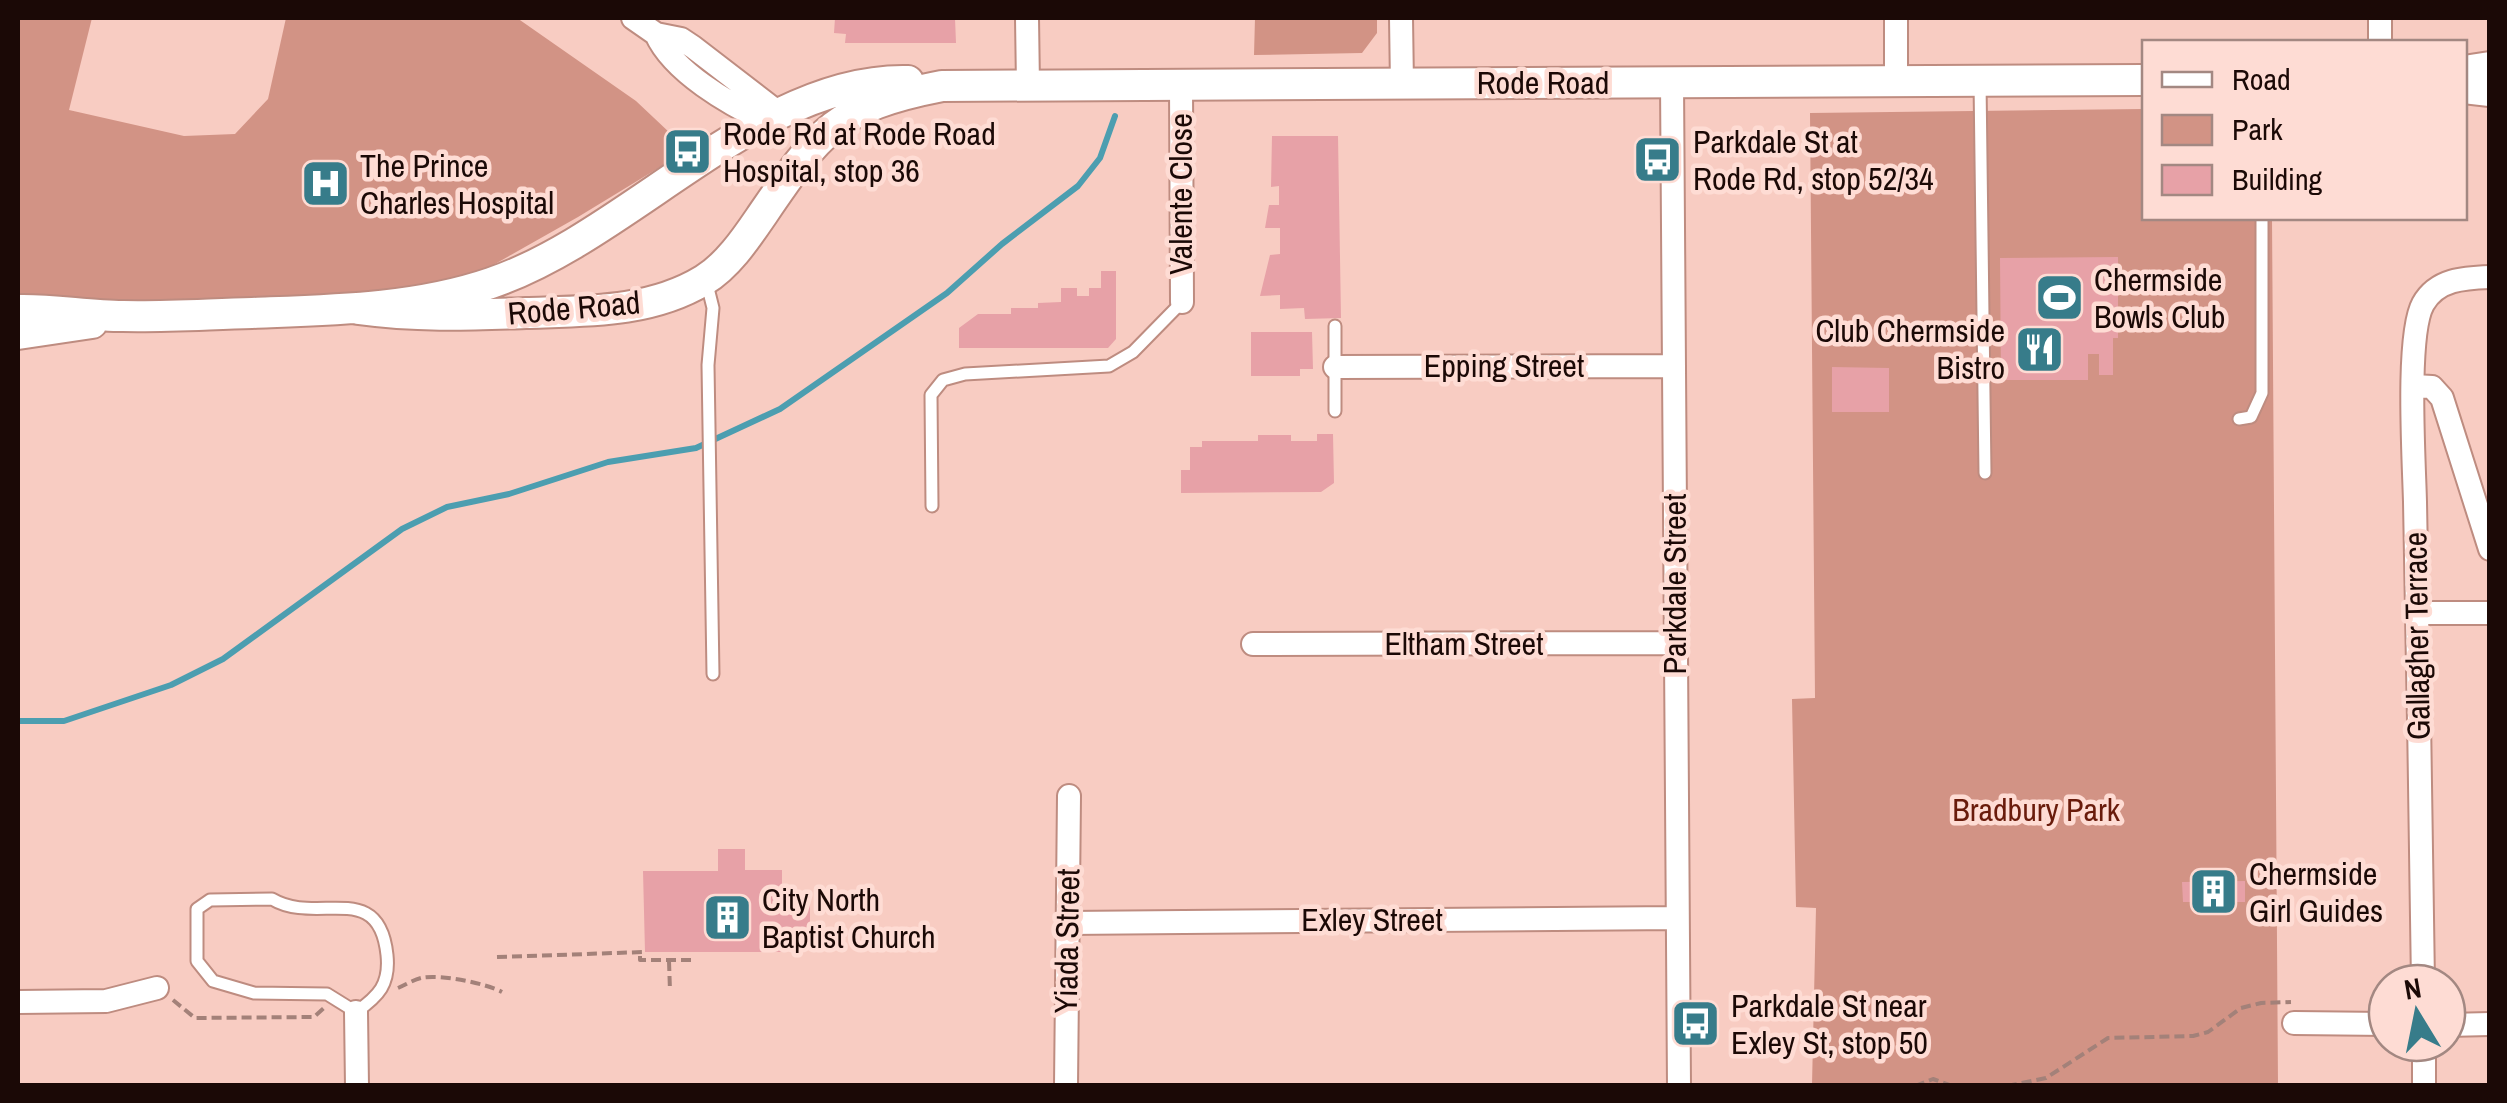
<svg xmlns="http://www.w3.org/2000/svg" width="2507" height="1103" viewBox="0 0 2507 1103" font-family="'Archivo Narrow',sans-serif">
  <rect width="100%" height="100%" fill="#f8ccc2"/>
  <!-- green -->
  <path fill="#d29385" d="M18,18H92L69,110L184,136L235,134L268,99L286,18H517L636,101L688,150L578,217L472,277L327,302L18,304Z
    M1255,18H1377V33L1362,53L1254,55Z
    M2144,109V218H2272L2278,1085H1812L1816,908L1796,907L1792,699L1815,698L1810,113Z"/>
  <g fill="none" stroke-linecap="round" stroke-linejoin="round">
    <!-- stream -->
    <path stroke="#4c9eb0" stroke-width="6" d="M18,721H64L171,685L223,659L402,529L447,507L509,494L608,462L696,448L780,409L947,293L1002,244L1078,186L1100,158L1115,116"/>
  </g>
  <!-- building -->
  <path fill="#e7a1a7" d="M835,18H955L956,43H845L846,34L834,33Z
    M1272,136H1338L1341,318L1305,319L1304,308L1280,309V295L1260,296L1270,255L1280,254V228H1265L1269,205H1279V186L1271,187Z
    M2118,257V338H2113V375H2099V354H2088V380H2001L2000,258Z
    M1101,271H1116V339L1108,348H959V328L978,314H1011V308H1038V303L1061,302V288H1077V296H1089V288H1101Z
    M1251,332H1312L1313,369H1300V376H1251Z
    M1832,367L1889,368V412H1832Z
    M1317,434H1333L1334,483L1321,492L1181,493V470H1190V447H1202V441H1258V435H1291V441H1317Z
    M718,849H745V870H782V900H810V936H782L783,952H645L643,871H718Z
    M2245,881V902H2230V912H2202V902H2183L2182,882Z"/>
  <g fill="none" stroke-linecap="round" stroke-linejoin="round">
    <defs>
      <path id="lane" d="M1980,81L1985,473
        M707,284L713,308L708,365L713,674
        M1335,326V411
        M2239,419L2251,417L2262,393V218
        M932,506L931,395L943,380L965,374L1109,366L1133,352L1182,302
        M272,899C317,926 379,878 387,955C390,984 379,996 356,1012L327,994L254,993L213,981L197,961V909L210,900Z"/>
      <path id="street" d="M633,18L656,34L681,39L693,47L780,114
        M1027,18L1028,86
        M1401,18L1402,85
        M1896,18V82
        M2380,18V42
        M656,34C673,72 729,104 767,122
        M1672,82L1679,1086
        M1181,85L1182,302
        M1335,367L1674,366
        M2414,386L2432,387L2442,398L2490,549
        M2417,613H2490
        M1253,644L1675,643
        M1067,923L1677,918
        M2423,983C2421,823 2418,662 2415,502C2414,461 2406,335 2423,304C2437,279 2464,278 2490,277
        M18,1002L106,1001L157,988
        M356,1012L357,1086
        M2294,1023L2387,1024
        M2447,1025L2490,1024
        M2424,1043V1086
        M1066,1086L1069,796"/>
      <path id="secondary" d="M2464,71L2490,67
        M2464,88L2490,91
        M358,309C417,317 467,315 526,313C586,311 650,313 704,280C727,266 745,240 760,218C818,133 834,107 942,86L2144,80
        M18,310C53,309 88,316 123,316C166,317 209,314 252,313C332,310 415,309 491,283C630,236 759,77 908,81
        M18,334L92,323"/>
    </defs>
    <!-- lane casing -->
    <use href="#lane" stroke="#be8c80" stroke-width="15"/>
    <!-- street casing -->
    <use href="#street" stroke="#be8c80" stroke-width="26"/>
    <!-- secondary casing -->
    <use href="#secondary" stroke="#be8c80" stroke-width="34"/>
    <!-- path -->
    <path stroke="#a38179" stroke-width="4" stroke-dasharray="10 5" stroke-linecap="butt" d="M640,956V960H696
      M497,957L645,952
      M669,961L670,991
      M398,988C405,985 413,980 421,978C440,974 485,983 502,992
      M173,1000L195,1018L314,1017L324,1008
      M1915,1086L1933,1079L1952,1086
      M2007,1086L2046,1078L2108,1038L2193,1036L2208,1032L2241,1008L2261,1003L2291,1002"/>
    <!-- lane -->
    <use href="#lane" stroke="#fff" stroke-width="11"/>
    <!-- street -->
    <use href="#street" stroke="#fff" stroke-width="22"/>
    <!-- secondary -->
    <use href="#secondary" stroke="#fff" stroke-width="30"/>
  </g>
  <!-- icons -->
  <defs>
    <symbol id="bus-square" viewBox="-11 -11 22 22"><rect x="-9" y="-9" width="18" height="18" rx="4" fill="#377c8a" stroke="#fedcd4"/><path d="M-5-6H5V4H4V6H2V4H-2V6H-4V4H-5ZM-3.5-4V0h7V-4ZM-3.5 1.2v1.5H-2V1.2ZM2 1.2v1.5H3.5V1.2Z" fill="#fff"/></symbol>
    <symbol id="hospital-square" viewBox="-11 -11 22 22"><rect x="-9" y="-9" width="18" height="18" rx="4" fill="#377c8a" stroke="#fedcd4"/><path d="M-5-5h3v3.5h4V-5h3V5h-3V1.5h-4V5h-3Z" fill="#fff"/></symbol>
    <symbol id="stadium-square" viewBox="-11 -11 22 22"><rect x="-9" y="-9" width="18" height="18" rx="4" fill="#377c8a" stroke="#fedcd4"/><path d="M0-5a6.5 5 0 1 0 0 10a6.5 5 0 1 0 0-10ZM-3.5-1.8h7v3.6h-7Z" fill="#fff"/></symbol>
    <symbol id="restaurant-square" viewBox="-11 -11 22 22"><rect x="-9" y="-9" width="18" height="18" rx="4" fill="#377c8a" stroke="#fedcd4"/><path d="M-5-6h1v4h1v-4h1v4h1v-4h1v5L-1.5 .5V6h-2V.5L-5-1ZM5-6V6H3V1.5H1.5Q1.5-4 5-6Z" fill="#fff"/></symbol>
    <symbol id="building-square" viewBox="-11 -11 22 22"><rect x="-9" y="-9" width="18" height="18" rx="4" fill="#377c8a" stroke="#fedcd4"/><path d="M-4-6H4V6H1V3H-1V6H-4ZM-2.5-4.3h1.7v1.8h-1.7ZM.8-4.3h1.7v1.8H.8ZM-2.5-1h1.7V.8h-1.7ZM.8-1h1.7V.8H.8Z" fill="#fff"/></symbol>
  </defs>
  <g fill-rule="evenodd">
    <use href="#bus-square" x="660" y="124" width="55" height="55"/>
    <use href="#bus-square" x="1630" y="132" width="55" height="55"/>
    <use href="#hospital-square" x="298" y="156" width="55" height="55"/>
    <use href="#stadium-square" x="2032" y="270" width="55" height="55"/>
    <use href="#restaurant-square" x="2012" y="322" width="55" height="55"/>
    <use href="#building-square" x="2186" y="864" width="55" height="55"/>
    <use href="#building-square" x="700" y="890" width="55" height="55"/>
    <use href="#bus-square" x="1668" y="996" width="55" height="55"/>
  </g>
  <g text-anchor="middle" stroke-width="9" stroke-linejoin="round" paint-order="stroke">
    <!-- street labels -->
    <g font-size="32" fill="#1b0906" stroke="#fedcd4">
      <text x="1543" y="94">Rode Road</text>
      <text transform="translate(1181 194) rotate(-90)" y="11">Valente Close</text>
      <text transform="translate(574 308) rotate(-5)" y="11">Rode Road</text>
      <text x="1504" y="377">Epping Street</text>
      <text transform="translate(1675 584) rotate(-90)" y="11">Parkdale Street</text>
      <text transform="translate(2417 636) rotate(-91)" y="11">Gallagher Terrace</text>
      <text x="1464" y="655">Eltham Street</text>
      <text x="1372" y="931">Exley Street</text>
      <text transform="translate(1067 941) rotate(-89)" y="11">Yiada Street</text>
    </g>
    <!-- poi labels -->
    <g font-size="32" fill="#1b0906" stroke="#fedcd4" text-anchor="start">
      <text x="723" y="145">Rode Rd at Rode Road<tspan x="723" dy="37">Hospital, stop 36</tspan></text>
      <text x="1693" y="153">Parkdale St at<tspan x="1693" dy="37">Rode Rd, stop 52/34</tspan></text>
      <text x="360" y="177">The Prince<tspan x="360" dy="37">Charles Hospital</tspan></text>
      <text x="2094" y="291">Chermside<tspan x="2094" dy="37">Bowls Club</tspan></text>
      <text x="2005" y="342" text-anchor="end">Club Chermside<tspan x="2005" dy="37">Bistro</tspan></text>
      <text x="2249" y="885">Chermside<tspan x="2249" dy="37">Girl Guides</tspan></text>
      <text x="762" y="911">City North<tspan x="762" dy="37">Baptist Church</tspan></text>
      <text x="1731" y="1017">Parkdale St near<tspan x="1731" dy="37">Exley St, stop 50</tspan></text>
    </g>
    <!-- park labels -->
    <g font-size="32" fill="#691b0b" stroke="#fedcd4">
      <text x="2036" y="821">Bradbury Park</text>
    </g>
  </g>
  <!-- border -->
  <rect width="2507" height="1103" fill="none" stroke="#1b0906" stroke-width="40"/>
  <!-- legend -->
  <rect x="2142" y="40" width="325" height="180" fill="#fedcd4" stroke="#a38882" stroke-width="2.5"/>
  <rect x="2162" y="72" width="50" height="15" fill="#ffffff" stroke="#a38882" stroke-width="2.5"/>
  <text x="2232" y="90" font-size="30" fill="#1b0906">Road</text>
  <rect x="2162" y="115" width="50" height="30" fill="#d29385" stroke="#a38882" stroke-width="2.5"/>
  <text x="2232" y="140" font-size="30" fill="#1b0906">Park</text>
  <rect x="2162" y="165" width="50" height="30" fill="#e7a1a7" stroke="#a38882" stroke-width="2.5"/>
  <text x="2232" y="190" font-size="30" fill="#1b0906">Building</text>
  <!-- north arrow -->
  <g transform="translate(2417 1013) rotate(350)"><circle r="48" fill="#fedcd4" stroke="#a38882" stroke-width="2.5"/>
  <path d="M0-8L18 38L0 25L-18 38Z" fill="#377c8a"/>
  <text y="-15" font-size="28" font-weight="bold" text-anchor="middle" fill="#1b0906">N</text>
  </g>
</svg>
